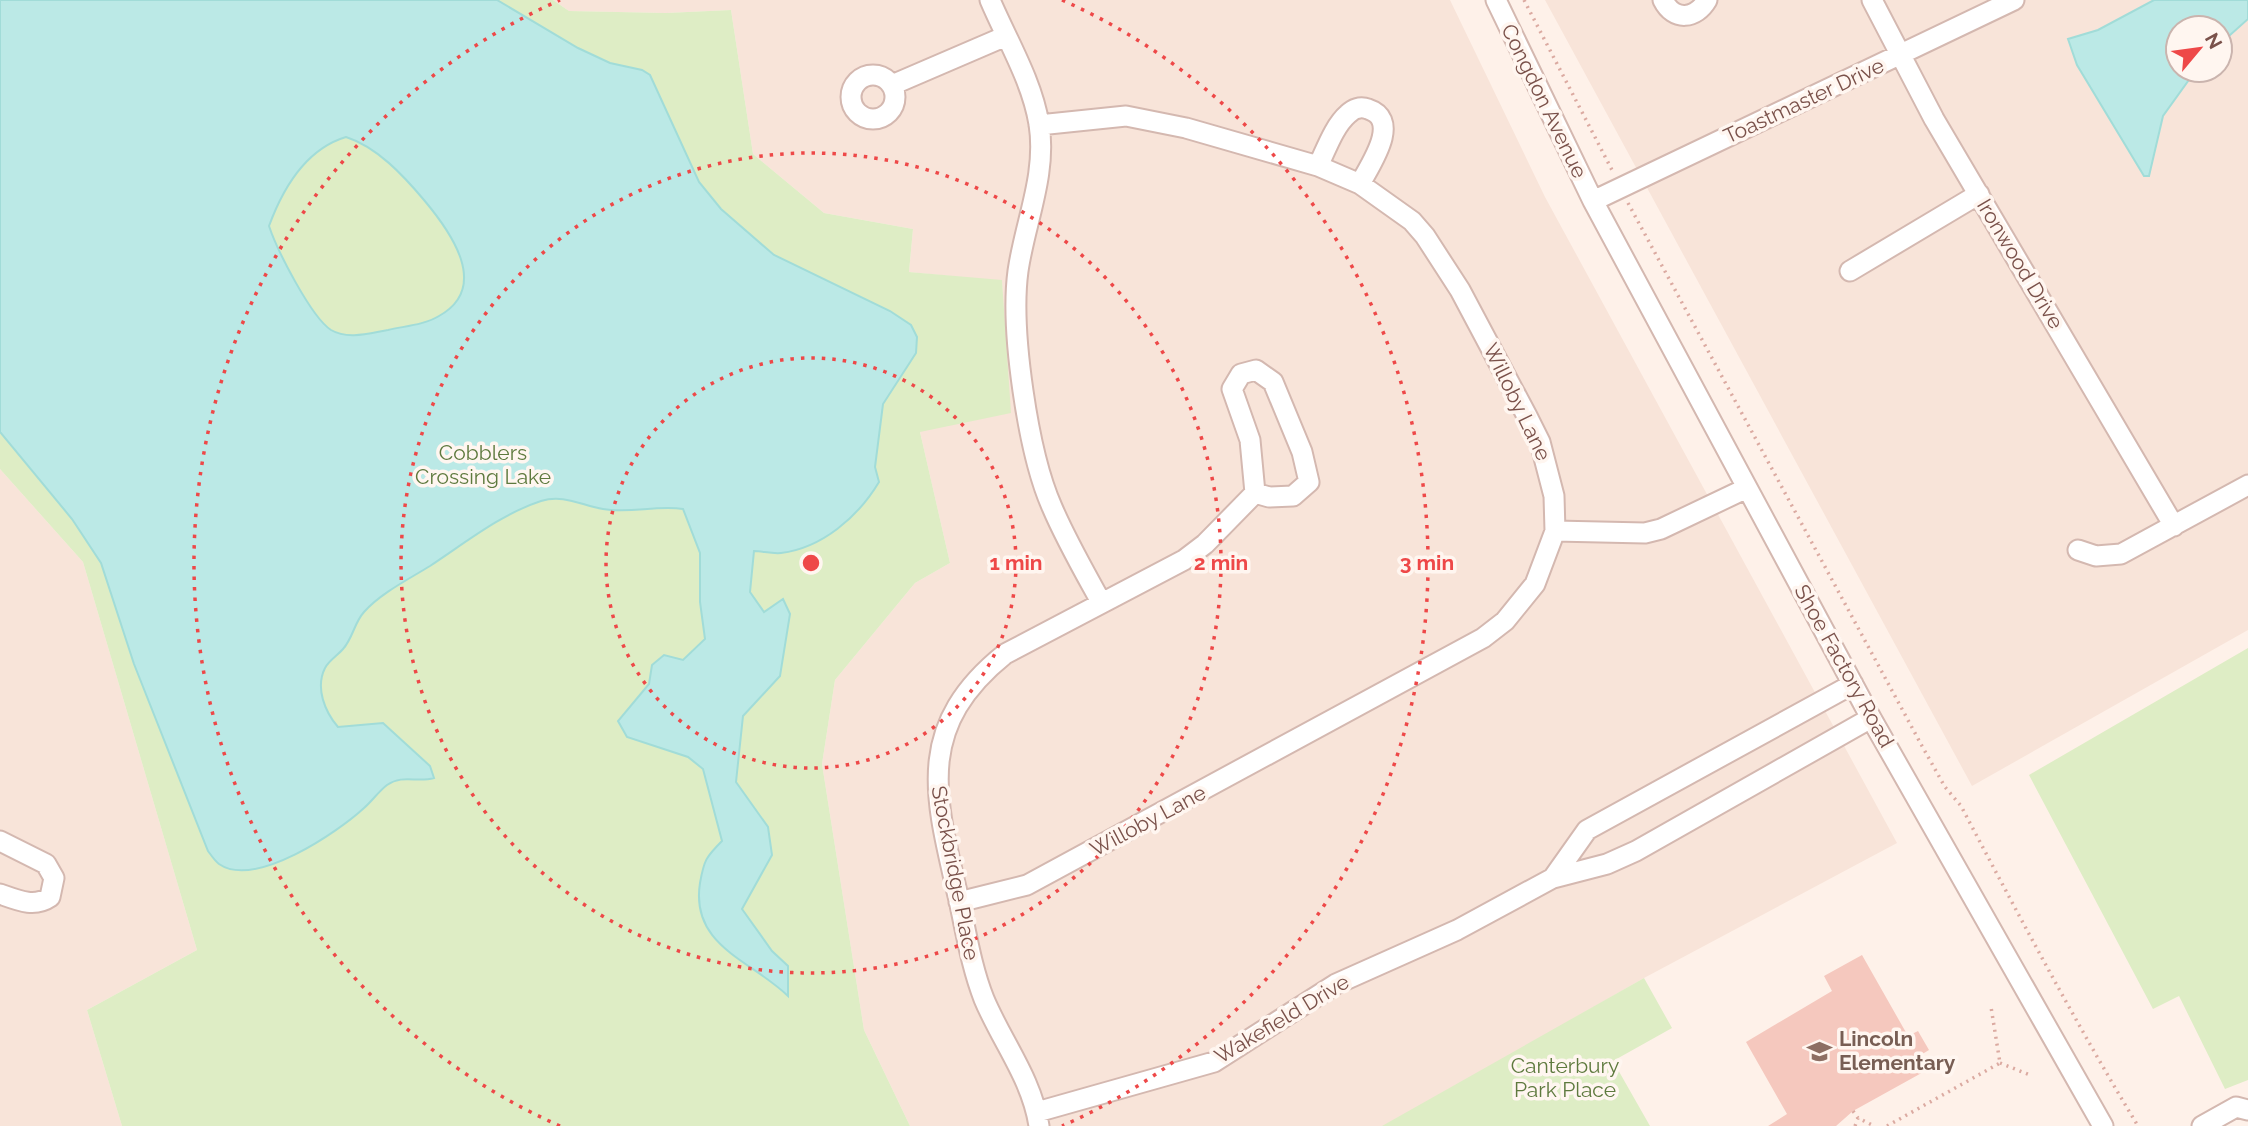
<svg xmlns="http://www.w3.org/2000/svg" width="2248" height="1126" viewBox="0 0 2248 1126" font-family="Raleway,sans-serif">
  <rect width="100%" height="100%" fill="#fef1e9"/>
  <!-- residential -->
  <path fill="#f8e4d9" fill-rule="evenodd" d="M553,0H1450L1545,197L1897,843L1644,978L1387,1126H910L864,1030L822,764L835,680L915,583L950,563L920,432L1005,341L1002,281L909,272L913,229L824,213L753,154L731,10L666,13L569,11Z
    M1545,0H2248V630L1972,786ZM2178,28H2220V70H2178Z
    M0,469L83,562L197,950L87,1010L122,1126H0Z"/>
  <!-- green -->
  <path fill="#deedc5" d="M0,0H553L569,11L666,13L731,10L753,154L824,213L913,229L909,272L1002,280L1011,413L920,432L950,563L915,583L835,680L822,764L864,1030L910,1126H122L87,1010L197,950L83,562L0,469Z
    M2248,648V1080L2225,1089L2179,996L2153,1009L2029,775Z
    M1644,978L1672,1028L1613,1061L1650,1126H1382Z"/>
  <!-- water -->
  <path fill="#bbe9e6" stroke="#a1dcd8" stroke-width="2" fill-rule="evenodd" d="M0,0H497L578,48L610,63L642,70L650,75L699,182L721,209L774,255L890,311L911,325L917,337L916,353L883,404L875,467L879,482C858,517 822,548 781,553C772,554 762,551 754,551L750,592L764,612L783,599L790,614L780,676L743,716L736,782L768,827L772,855L742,909L772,951L788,966V996C751,960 690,946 700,883C704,860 706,857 722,841L703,769L688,757L627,737L618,721L649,684L652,665L664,655L683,660L705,639L700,602V553L683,509C656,505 629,514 603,509C581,505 563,494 541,501C501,514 465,543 430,566C409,579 381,593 364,612C354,623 353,638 343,649C338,655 328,661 325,668C315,688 325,712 338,727L383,723L430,766L434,778C417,783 403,774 387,785C379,791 372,801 364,808C338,832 255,889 219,864C215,861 211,855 208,851L134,664L101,563L72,519L0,432ZM346,137C377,147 403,175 424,200C450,231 491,287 439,316C424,325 405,326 388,330C370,333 348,340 331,330C311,317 277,250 269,226C283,188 306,149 346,137Z
    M2154,0H2248V19L2220,44V28H2178V70H2196L2163,116L2149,176H2144L2077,65L2068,39L2098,30Z"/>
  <!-- building -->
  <path fill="#f5c8be" d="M1862,955L1908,1036L1918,1031L1929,1050L1919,1056L1927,1070L1853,1111L1836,1126H1768L1787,1114L1746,1042L1832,991L1824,976Z"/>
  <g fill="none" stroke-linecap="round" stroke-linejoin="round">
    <defs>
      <path id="minor" d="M990,0C1007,40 1032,81 1039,124C1047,175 1025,222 1018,271C1010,330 1028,453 1052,507C1066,540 1084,571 1101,602
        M1496,0L1593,201L1871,718L2103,1126
        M1663,0C1674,22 1696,19 1707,0
        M1872,0L1934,119L2174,526
        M851 97a22 22 0 1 1 44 0a22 22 0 1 1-44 0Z
        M892,85L1006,36
        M1318,166C1326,150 1334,126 1348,114C1353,109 1360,106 1368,109C1402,120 1370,165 1360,184
        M1593,201L2014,0
        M1850,271L1979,194
        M1555,531L1645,533L1661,529L1747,488
        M2078,550L2096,556L2121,554L2248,485
        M0,841L46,864L54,878L50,897C34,908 17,900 0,894
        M1553,878L1587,830L1853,684
        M959,902L1027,885L1483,638L1505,621L1535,584L1555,531L1554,496L1540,442L1527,416L1460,290L1425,236L1412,221L1360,184L1318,166L1186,128L1126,116L1039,125
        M1037,1112L1214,1062L1336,984L1457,930L1553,878L1607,864L1636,851L1871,718
        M1039,1126C1032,1079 1002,1042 984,999C971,966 966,931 958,896C935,797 914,727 1005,654L1184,560L1205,544L1255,493L1250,440L1232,389L1241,374L1256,370L1273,382L1302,452L1309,482L1293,496L1269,497L1255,493
        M2202,1126L2236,1107L2248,1110"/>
    </defs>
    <!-- minor casing -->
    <use href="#minor" stroke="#d4b8b0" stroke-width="23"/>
    <!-- path -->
    <path stroke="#dbaaa1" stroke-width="3.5" stroke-dasharray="2 5" stroke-linecap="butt" d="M1524,0L1613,172
      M1628,203L1922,746L1945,787L1961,806C2018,914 2075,1022 2138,1126
      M2000,1063L2030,1075
      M1853,1111L1858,1118L1874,1126
      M1855,1126L1858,1118
      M1887,1126L2000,1063L1991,1007"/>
    <!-- minor -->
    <use href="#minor" stroke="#fff" stroke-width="19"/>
  </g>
  <!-- distance rings -->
  <g fill="none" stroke="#ee4848" stroke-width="3.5" stroke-dasharray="3.5 7">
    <circle cx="811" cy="563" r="205"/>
    <circle cx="811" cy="563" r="410"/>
    <path d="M560 1126A616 616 0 0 1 560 0M1062 0A616 616 0 0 1 1062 1126"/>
  </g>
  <!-- icons -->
  <defs>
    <symbol id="school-bare" viewBox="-9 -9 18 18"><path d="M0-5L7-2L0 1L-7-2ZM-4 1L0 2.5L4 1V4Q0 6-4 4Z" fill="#8d6e63" stroke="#fff6f0" stroke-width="2.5" paint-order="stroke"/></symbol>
  </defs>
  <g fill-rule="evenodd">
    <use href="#school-bare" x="1802" y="1034" width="35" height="35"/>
  </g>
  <g text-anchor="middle" stroke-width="7" stroke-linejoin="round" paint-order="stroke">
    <!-- street labels -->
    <g font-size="21" fill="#7a514a" stroke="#fff6f0">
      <text transform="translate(1544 101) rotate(64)" y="7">Congdon Avenue</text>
      <text transform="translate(1804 101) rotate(-25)" y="7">Toastmaster Drive</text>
      <text transform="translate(2020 264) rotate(59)" y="7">Ironwood Drive</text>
      <text transform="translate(1517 402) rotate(64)" y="7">Willoby Lane</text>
      <text transform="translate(1844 666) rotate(61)" y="7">Shoe Factory Road</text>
      <text transform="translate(1148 821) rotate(-28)" y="7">Willoby Lane</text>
      <text transform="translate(955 873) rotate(79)" y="7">Stockbridge Place</text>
      <text transform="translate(1282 1019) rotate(-31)" y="7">Wakefield Drive</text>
    </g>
    <!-- park labels -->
    <g font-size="21" fill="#5e7a3e" stroke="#fff6f0">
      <text x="483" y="460">Cobblers<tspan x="483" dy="24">Crossing Lake</tspan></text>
      <text x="1565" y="1073">Canterbury<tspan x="1565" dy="24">Park Place</tspan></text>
    </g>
    <!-- education labels -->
    <g font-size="21" font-weight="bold" fill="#785e54" stroke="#fff6f0" text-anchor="start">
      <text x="1839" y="1046">Lincoln<tspan x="1839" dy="24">Elementary</tspan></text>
    </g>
  </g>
  <circle cx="811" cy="563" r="10" fill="#ee4848" stroke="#fff6f0" stroke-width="3.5"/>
  <g font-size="21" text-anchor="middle" font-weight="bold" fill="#ee4848" stroke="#fff6f0" stroke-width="7" stroke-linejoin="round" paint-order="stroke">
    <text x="1016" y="570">1 min</text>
    <text x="1221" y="570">2 min</text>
    <text x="1427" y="570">3 min</text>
  </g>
  <!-- north arrow -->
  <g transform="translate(2199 49) rotate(61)"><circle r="33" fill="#fff6f0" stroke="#cab4ae" stroke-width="2"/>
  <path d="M0-5L12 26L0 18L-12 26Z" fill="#ee4848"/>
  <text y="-10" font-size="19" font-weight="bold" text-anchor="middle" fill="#7a514a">N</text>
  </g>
</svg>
